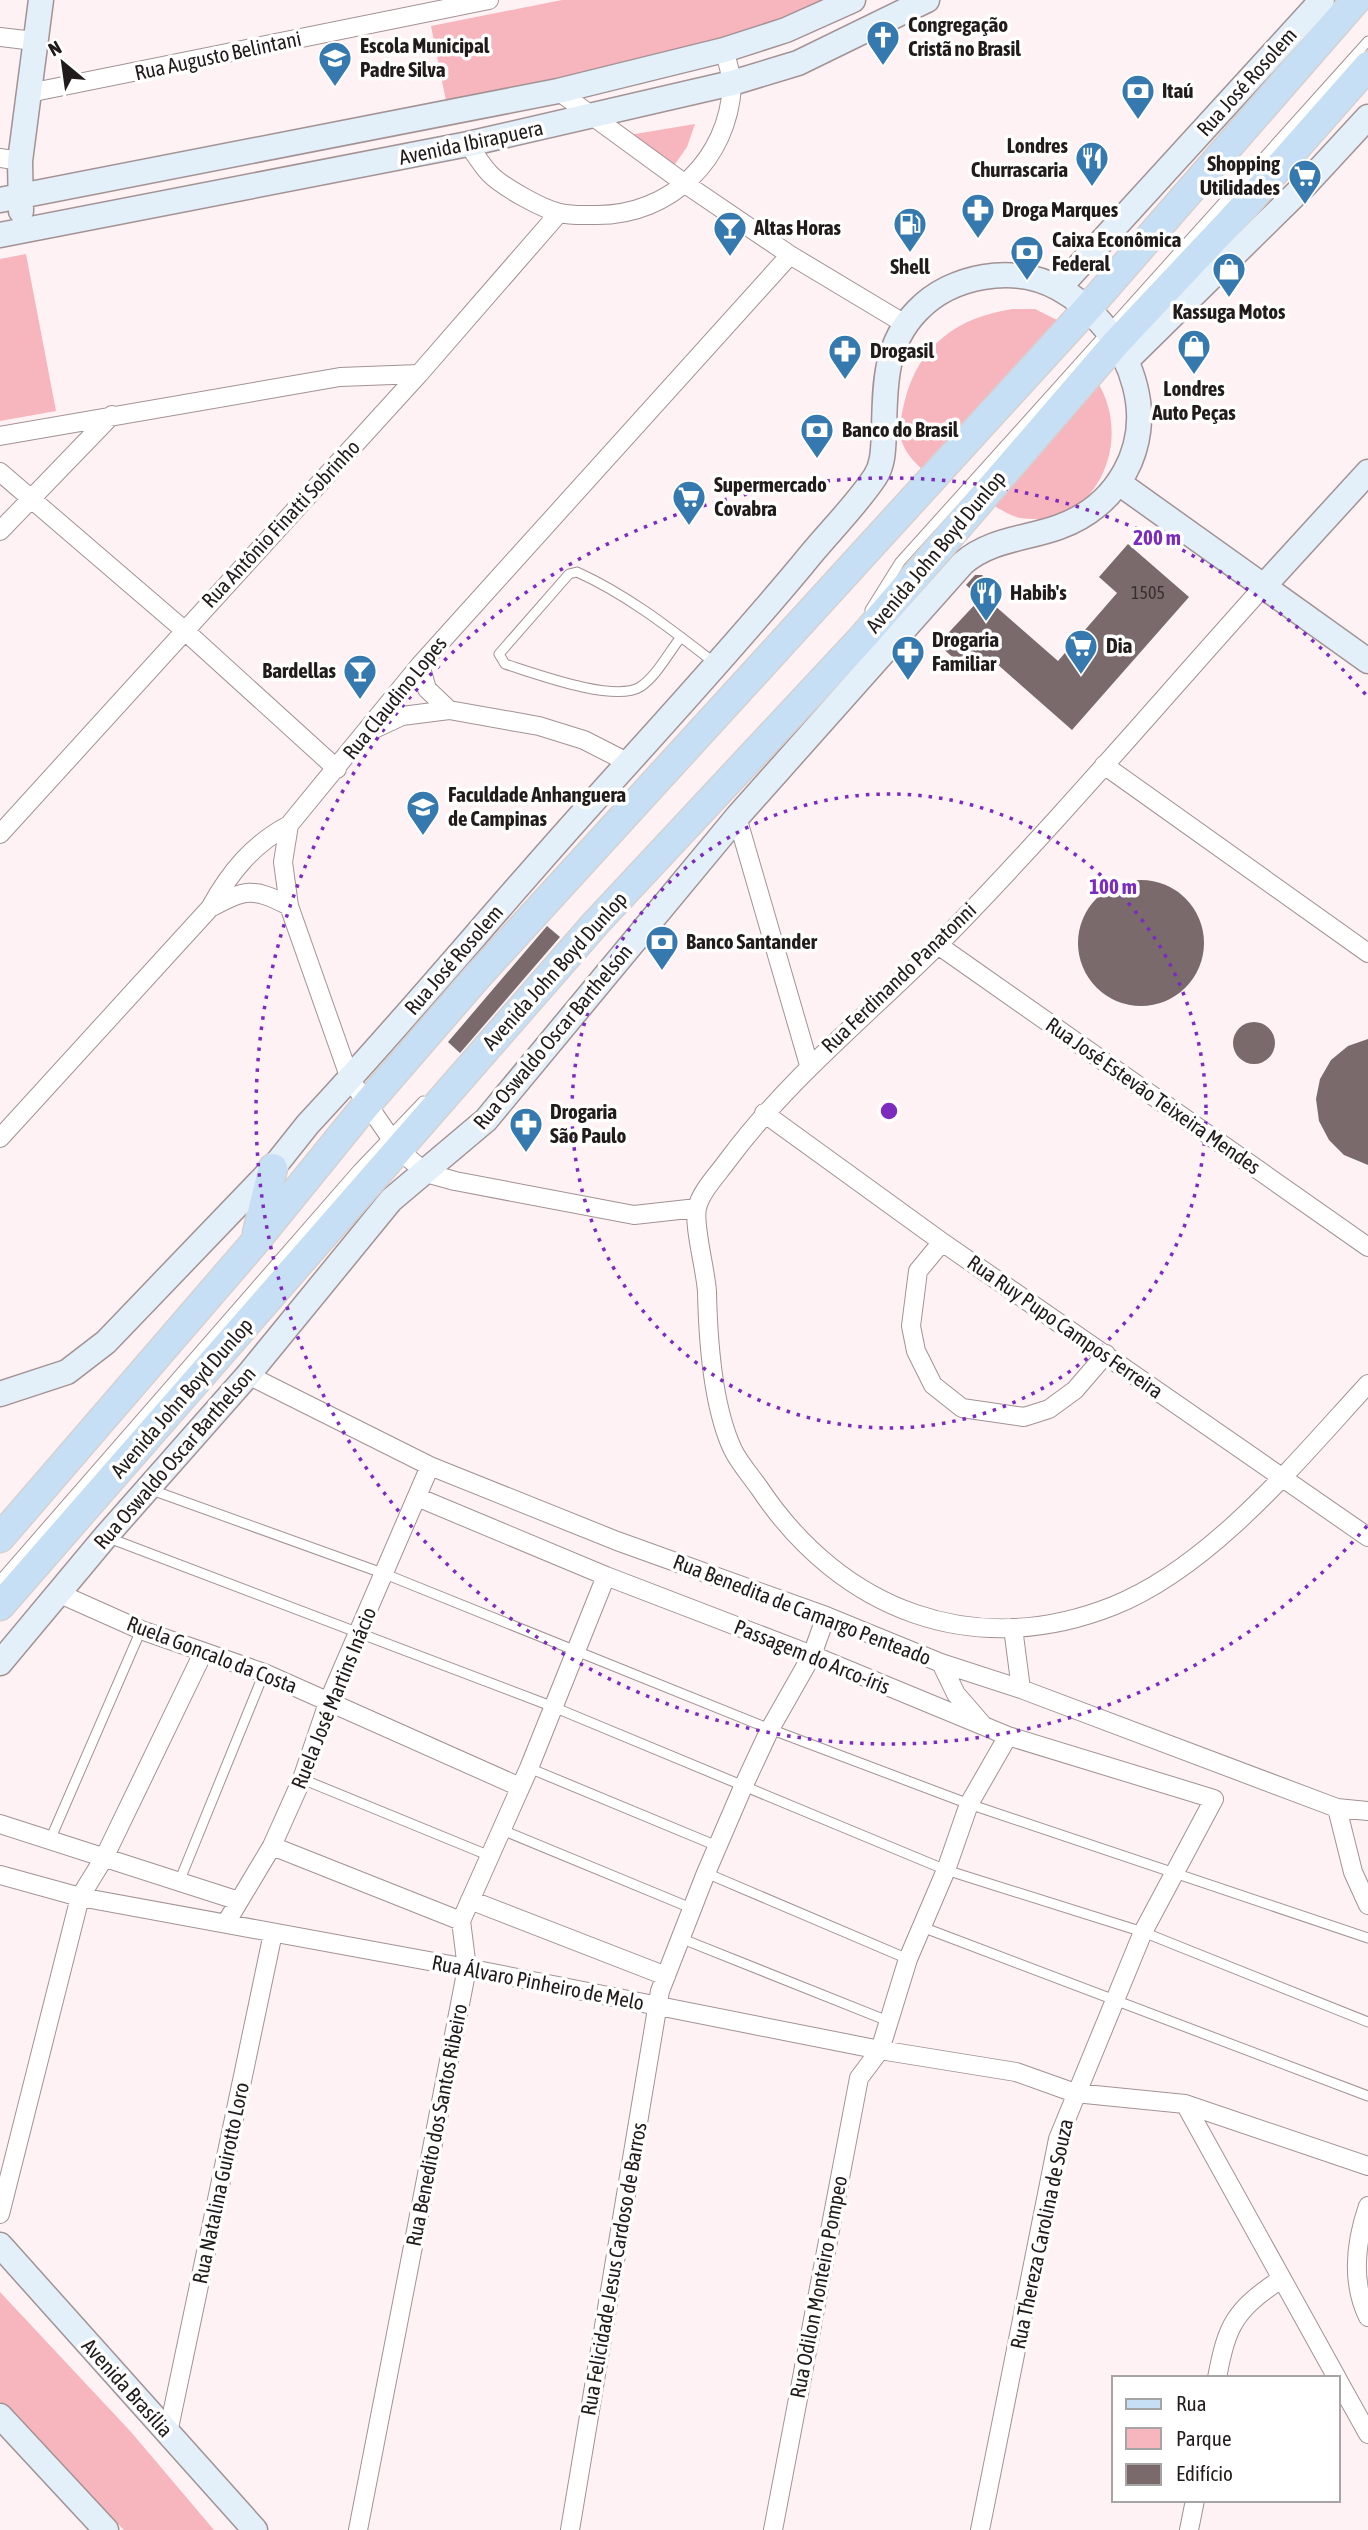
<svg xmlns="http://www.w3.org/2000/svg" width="1368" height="2530" viewBox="0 0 1368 2530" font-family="'Asap Condensed',sans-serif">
  <rect width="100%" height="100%" fill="#fef2f4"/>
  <!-- green -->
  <path fill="#f7b5bd" d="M562,0H827L765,35L447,106L431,26Z
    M695,124L687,147L673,167L623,136Z
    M26,254L56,411L0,421V259Z
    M1013,309H1035L1065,324L930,477C919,466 904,454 901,438C899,427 902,411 905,400C919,345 958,317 1013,309Z
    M1096,380C1135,438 1098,530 1020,518C1010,516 1000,509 991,504Z
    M0,2292L131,2432L214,2530H124L0,2402Z"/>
  <!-- building -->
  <path fill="#7a6a6b" d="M1128,544L1189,597L1072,730L988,656L971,674L938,644L981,598L966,585L975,575H982L1003,594L994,605L1058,661L1117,593L1099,577Z
    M1078 943a63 63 0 1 1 126 0a63 63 0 1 1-126 0Z
    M547,926L560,937L460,1053L448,1042Z
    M1233 1043a21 21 0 1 1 42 0a21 21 0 1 1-42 0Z
    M1368,1039V1165L1344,1155L1329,1140L1319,1121L1316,1099L1320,1079L1331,1060L1348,1046Z"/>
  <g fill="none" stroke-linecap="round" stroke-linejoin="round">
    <defs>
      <path id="lane" d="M870,610L900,562L1368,41
        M681,637C669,652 656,677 640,687C614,703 534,673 505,664L499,654L569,574L577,572C628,595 672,630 716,664
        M149,1489L385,1574L770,1729L969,1804L1368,1938
        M109,1538L551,1706L946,1870L1143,1932L1368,2022
        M0,1580L358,1169L423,1101
        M529,1768L717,1846
        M302,1779L490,1856
        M502,1830L691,1908
        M50,1840L141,1630
        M706,1873L908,1959
        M179,1882L264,1673
        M922,1927L1368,2096
        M680,1938L888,2021"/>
      <path id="street" d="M0,37L34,41
        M558,91L684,183L790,255L905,324
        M29,93L489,0
        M468,144C475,154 482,166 490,174C503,187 542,209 560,213C571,216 585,215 597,215C671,215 728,159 732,86C732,75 727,61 724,50
        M0,158L20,161
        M0,436L340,377L419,374
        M0,472L184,630L337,769
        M0,531L112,415
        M1263,587C1156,706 1051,830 939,944C867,1016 789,1078 728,1160C718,1174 701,1191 697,1208C693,1225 706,1271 707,1292C708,1338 713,1408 733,1450C740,1464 751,1476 760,1489C842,1611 974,1661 1113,1606C1211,1567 1298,1460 1368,1384
        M420,665L427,689L449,710
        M372,730L402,716L449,710L539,726L584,740L629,763
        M1104,765L1368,953
        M737,817L809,1065
        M289,825L283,862L289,906L350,1079L399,1150L426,1173L455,1181L634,1215L697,1208
        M0,834L419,374L559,213
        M210,908C246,889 252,887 289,906
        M938,945L1368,1247
        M764,1113L942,1242L1368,1537
        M0,1138L210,908C230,872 253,844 289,825L420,665L790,255
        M942,1242L918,1271L911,1326L916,1351L933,1385L962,1408L1024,1417L1049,1409L1075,1390L1106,1354
        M248,1375L430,1466L617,1541L826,1616L941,1663L1021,1689L1337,1808L1368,1811
        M417,1497L606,1576L812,1655L1008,1736L1214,1799L1143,1932L1058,2139L980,2530
        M58,1593L141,1630L264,1673L520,1787
        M1013,1628L1021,1689
        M941,1663L956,1694L982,1724
        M1337,1808L1353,1872L1368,1905
        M0,1824L239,1901
        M272,1846L461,1921
        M0,1875L80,1897L467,1968L880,2050L1016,2072L1075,2093L1185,2104L1368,2166
        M470,1900L666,1976
        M226,1923L272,1846L302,1779L329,1700L430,1466
        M1185,2104L1337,2378
        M1368,2206C1356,2241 1351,2282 1368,2317
        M0,2214L80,1897L104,1858L203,1653
        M1217,2378C1227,2324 1235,2310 1281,2279
        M1338,2380L1368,2434
        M168,2433L273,1933
        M358,2530L467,1968L461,1921L529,1768L606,1576
        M570,2530L660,1991L706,1873L743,1787L770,1729L812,1655L826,1616
        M773,2530L859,2078L880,2050L908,1959L946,1870L969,1804L1008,1736
        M1189,2530L1195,2500"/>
      <path id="secondary" d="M0,200L558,91L724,50L786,30L853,0
        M21,211L20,161L41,0
        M0,235L468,144L732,83L798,63L927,0
        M1059,288L1322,0
        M1127,360L1307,183L1368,117
        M1119,483L1368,661
        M1263,587L1368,472
        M0,1394L67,1372L106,1342L273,1168L308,1124C409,1016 502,902 601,793C670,717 738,642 803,564C826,535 854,508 875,477C884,463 883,447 884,431C885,387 884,345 917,311C951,275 1014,264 1058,288C1095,308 1125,346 1135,386C1151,447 1118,506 1059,527C1026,539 991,539 963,563L737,817L486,1120L391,1200L248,1375L106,1536L0,1663
        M0,2245L255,2530
        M0,2416L106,2530"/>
      <path id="primary" d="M257,1233L273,1168
        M0,1538L255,1242L367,1104L477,977L1087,309L1356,0
        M0,1606L595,924L862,638L1116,343L1242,209L1368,66"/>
    </defs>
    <!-- lane casing -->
    <use href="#lane" stroke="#a39294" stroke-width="11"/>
    <!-- street casing -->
    <use href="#street" stroke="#a39294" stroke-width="20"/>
    <!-- secondary casing -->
    <use href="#secondary" stroke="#a39294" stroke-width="27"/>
    <!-- primary casing -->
    <use href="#primary" stroke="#d3d1d1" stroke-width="31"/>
    <!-- lane -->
    <use href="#lane" stroke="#fff" stroke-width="9"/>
    <!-- street -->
    <use href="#street" stroke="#fff" stroke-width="18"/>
    <!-- secondary -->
    <use href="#secondary" stroke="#e3eff9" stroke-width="24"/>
    <!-- primary -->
    <use href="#primary" stroke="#c7dff4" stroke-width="28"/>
  </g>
  <!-- distance rings -->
  <g fill="none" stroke="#7b2cbf" stroke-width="3.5" stroke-dasharray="3.5 7">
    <circle cx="889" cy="1111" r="317"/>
    <path d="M1367 1526A633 633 0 1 1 1367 696"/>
  </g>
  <!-- icons -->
  <defs>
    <symbol id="church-pin" viewBox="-11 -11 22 30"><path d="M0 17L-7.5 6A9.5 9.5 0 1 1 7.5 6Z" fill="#3579ae" stroke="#fff"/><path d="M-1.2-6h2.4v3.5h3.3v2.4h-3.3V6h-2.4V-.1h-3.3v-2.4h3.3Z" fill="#fff"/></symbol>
    <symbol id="school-pin" viewBox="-11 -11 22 30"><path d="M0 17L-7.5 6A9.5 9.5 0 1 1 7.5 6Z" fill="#3579ae" stroke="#fff"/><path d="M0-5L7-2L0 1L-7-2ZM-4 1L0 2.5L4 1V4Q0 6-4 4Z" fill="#fff"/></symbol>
    <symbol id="bank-pin" viewBox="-11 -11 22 30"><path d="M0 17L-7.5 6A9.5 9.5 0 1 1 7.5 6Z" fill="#3579ae" stroke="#fff"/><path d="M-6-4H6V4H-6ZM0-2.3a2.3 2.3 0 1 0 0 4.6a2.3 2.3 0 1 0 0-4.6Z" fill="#fff"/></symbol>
    <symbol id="restaurant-pin" viewBox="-11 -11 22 30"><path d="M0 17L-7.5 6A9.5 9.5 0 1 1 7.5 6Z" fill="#3579ae" stroke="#fff"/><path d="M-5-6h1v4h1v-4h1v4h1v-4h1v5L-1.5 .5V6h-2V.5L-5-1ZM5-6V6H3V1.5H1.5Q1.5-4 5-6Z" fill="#fff"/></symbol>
    <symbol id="supermarket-pin" viewBox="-11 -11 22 30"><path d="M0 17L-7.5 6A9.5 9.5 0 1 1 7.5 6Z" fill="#3579ae" stroke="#fff"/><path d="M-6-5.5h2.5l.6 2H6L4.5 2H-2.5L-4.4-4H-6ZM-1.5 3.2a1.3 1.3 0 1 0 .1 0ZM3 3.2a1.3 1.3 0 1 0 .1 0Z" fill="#fff"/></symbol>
    <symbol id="pharmacy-pin" viewBox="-11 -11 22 30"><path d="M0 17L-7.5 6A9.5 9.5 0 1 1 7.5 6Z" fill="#3579ae" stroke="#fff"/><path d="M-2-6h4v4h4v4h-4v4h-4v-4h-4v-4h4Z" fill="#fff"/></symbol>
    <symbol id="fuel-pin" viewBox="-11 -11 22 30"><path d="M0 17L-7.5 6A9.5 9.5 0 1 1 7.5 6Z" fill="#3579ae" stroke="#fff"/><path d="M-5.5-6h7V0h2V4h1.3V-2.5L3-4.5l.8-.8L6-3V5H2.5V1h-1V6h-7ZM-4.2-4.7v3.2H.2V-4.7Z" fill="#fff"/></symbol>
    <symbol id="bar-pin" viewBox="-11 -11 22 30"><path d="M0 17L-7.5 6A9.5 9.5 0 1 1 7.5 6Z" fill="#3579ae" stroke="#fff"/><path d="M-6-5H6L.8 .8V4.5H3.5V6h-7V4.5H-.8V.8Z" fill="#fff"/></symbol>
    <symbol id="shop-pin" viewBox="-11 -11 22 30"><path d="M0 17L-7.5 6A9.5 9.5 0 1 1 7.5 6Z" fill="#3579ae" stroke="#fff"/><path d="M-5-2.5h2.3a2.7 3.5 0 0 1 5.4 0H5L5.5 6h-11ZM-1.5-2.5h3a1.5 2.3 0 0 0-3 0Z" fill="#fff"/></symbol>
    <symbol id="university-pin" viewBox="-11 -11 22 30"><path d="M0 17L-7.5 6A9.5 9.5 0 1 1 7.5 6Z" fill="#3579ae" stroke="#fff"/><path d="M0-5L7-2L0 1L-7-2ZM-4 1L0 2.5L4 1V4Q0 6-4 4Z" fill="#fff"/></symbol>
  </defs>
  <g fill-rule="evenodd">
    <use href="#church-pin" x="864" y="18" width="38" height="52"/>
    <use href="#school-pin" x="316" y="39" width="38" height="52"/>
    <use href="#bank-pin" x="1119" y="72" width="38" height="52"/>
    <use href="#restaurant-pin" x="1073" y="139" width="38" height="52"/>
    <use href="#supermarket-pin" x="1286" y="157" width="38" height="52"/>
    <use href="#pharmacy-pin" x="959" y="191" width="38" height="52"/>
    <use href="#fuel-pin" x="891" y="205" width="38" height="52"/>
    <use href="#bar-pin" x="711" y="209" width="38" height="52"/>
    <use href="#bank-pin" x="1008" y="233" width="38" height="52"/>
    <use href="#shop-pin" x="1210" y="250" width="38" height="52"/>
    <use href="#shop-pin" x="1175" y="327" width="38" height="52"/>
    <use href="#pharmacy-pin" x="826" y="332" width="38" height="52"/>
    <use href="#bank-pin" x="798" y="411" width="38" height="52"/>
    <use href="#supermarket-pin" x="670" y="478" width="38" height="52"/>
    <use href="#restaurant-pin" x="967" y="574" width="38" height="52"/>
    <use href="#supermarket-pin" x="1062" y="627" width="38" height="52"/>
    <use href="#pharmacy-pin" x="889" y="633" width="38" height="52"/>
    <use href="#bar-pin" x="341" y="652" width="38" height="52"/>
    <use href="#university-pin" x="404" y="788" width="38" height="52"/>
    <use href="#bank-pin" x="643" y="923" width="38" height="52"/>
    <use href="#pharmacy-pin" x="507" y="1105" width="38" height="52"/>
  </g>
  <g text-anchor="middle" stroke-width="7" stroke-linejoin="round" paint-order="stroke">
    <!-- number labels -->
    <g font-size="18" fill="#372f2f">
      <text x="1148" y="599">1505</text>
    </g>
    <!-- poi labels -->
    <g font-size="21" font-weight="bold" fill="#211b1b" stroke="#fff" text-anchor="start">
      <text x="908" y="32">Congregação<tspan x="908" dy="24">Cristã no Brasil</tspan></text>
      <text x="360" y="53">Escola Municipal<tspan x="360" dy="24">Padre Silva</tspan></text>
      <text x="1162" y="98">Itaú</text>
      <text x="1068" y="153" text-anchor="end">Londres<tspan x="1068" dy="24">Churrascaria</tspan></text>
      <text x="1280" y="171" text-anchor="end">Shopping<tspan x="1280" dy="24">Utilidades</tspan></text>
      <text x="1002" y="217">Droga Marques</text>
      <text x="754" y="235">Altas Horas</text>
      <text x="1052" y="247">Caixa Econômica<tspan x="1052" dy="24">Federal</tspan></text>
      <text x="910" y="274" text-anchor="middle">Shell</text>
      <text x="1229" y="319" text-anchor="middle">Kassuga Motos</text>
      <text x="870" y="358">Drogasil</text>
      <text x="1194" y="396" text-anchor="middle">Londres<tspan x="1194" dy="24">Auto Peças</tspan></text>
      <text x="842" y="437">Banco do Brasil</text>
      <text x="714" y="492">Supermercado<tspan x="714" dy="24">Covabra</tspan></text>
      <text x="1010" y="600">Habib's</text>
      <text x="932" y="647">Drogaria<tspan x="932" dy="24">Familiar</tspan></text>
      <text x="1106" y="653">Dia</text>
      <text x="336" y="678" text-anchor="end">Bardellas</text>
      <text x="448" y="802">Faculdade Anhanguera<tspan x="448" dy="24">de Campinas</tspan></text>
      <text x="686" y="949">Banco Santander</text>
      <text x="550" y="1119">Drogaria<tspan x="550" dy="24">São Paulo</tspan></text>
    </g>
    <!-- street labels -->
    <g font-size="21" fill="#211b1b" stroke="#fff">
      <text transform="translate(218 56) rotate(-12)" y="7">Rua Augusto Belintani</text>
      <text transform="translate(1247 82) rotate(-48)" y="7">Rua José Rosolem</text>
      <text transform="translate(471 143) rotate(-12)" y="7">Avenida Ibirapuera</text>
      <text transform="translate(281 524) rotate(-47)" y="7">Rua Antônio Finatti Sobrinho</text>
      <text transform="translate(936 552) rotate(-50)" y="7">Avenida John Boyd Dunlop</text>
      <text transform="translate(395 698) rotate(-51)" y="7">Rua Claudino Lopes</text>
      <text transform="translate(454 960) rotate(-49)" y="7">Rua José Rosolem</text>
      <text transform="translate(555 971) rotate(-48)" y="7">Avenida John Boyd Dunlop</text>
      <text transform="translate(899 978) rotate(-44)" y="7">Rua Ferdinando Panatonni</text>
      <text transform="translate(553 1037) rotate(-50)" y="7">Rua Oswaldo Oscar Barthelson</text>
      <text transform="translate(1153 1096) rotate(35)" y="7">Rua José Estevão Teixeira Mendes</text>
      <text transform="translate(1065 1327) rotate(35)" y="7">Rua Ruy Pupo Campos Ferreira</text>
      <text transform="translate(182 1398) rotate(-49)" y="7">Avenida John Boyd Dunlop</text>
      <text transform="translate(175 1458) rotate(-49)" y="7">Rua Oswaldo Oscar Barthelson</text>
      <text transform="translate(802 1610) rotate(21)" y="7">Rua Benedita de Camargo Penteado</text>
      <text transform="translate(212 1655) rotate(21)" y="7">Ruela Goncalo da Costa</text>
      <text transform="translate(812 1657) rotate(22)" y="7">Passagem do Arco-íris</text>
      <text transform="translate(334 1698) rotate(-68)" y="7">Ruela José Martins Inácio</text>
      <text transform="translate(538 1983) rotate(11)" y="7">Rua Álvaro Pinheiro de Melo</text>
      <text transform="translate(437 2125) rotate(-79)" y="7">Rua Benedito dos Santos Ribeiro</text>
      <text transform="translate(221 2183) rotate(-78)" y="7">Rua Natalina Guirotto Loro</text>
      <text transform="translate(1042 2234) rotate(-78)" y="7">Rua Thereza Carolina de Souza</text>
      <text transform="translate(614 2269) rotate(-80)" y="7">Rua Felicidade Jesus Cardoso de Barros</text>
      <text transform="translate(819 2287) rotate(-79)" y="7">Rua Odilon Monteiro Pompeo</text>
      <text transform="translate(127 2388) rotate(48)" y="7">Avenida Brasília</text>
    </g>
  </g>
  <circle cx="889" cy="1111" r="10" fill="#7b2cbf" stroke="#fff" stroke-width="3.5"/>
  <g font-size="21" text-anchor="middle" font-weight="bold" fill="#7b2cbf" stroke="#fff" stroke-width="7" stroke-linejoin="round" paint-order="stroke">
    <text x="1157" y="545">200 m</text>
    <text x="1113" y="894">100 m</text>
  </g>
  <!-- legend -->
  <rect x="1112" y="2376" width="228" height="126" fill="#ffffff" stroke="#a6a4a4" stroke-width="2"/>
  <rect x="1126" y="2399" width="35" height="10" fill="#c7dff4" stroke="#a6a4a4" stroke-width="2"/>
  <text x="1176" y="2411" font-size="21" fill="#211b1b">Rua</text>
  <rect x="1126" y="2428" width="35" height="21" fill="#f7b5bd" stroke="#a6a4a4" stroke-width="2"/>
  <text x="1176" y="2446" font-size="21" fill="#211b1b">Parque</text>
  <rect x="1126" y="2464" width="35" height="21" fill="#7a6a6b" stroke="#a6a4a4" stroke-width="2"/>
  <text x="1176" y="2481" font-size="21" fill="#211b1b">Edifício</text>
  <!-- north arrow -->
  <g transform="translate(63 63) rotate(331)" stroke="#ffffff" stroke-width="5" paint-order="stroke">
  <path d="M0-5L12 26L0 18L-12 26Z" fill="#211b1b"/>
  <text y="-10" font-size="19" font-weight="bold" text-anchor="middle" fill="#211b1b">N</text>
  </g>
</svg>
